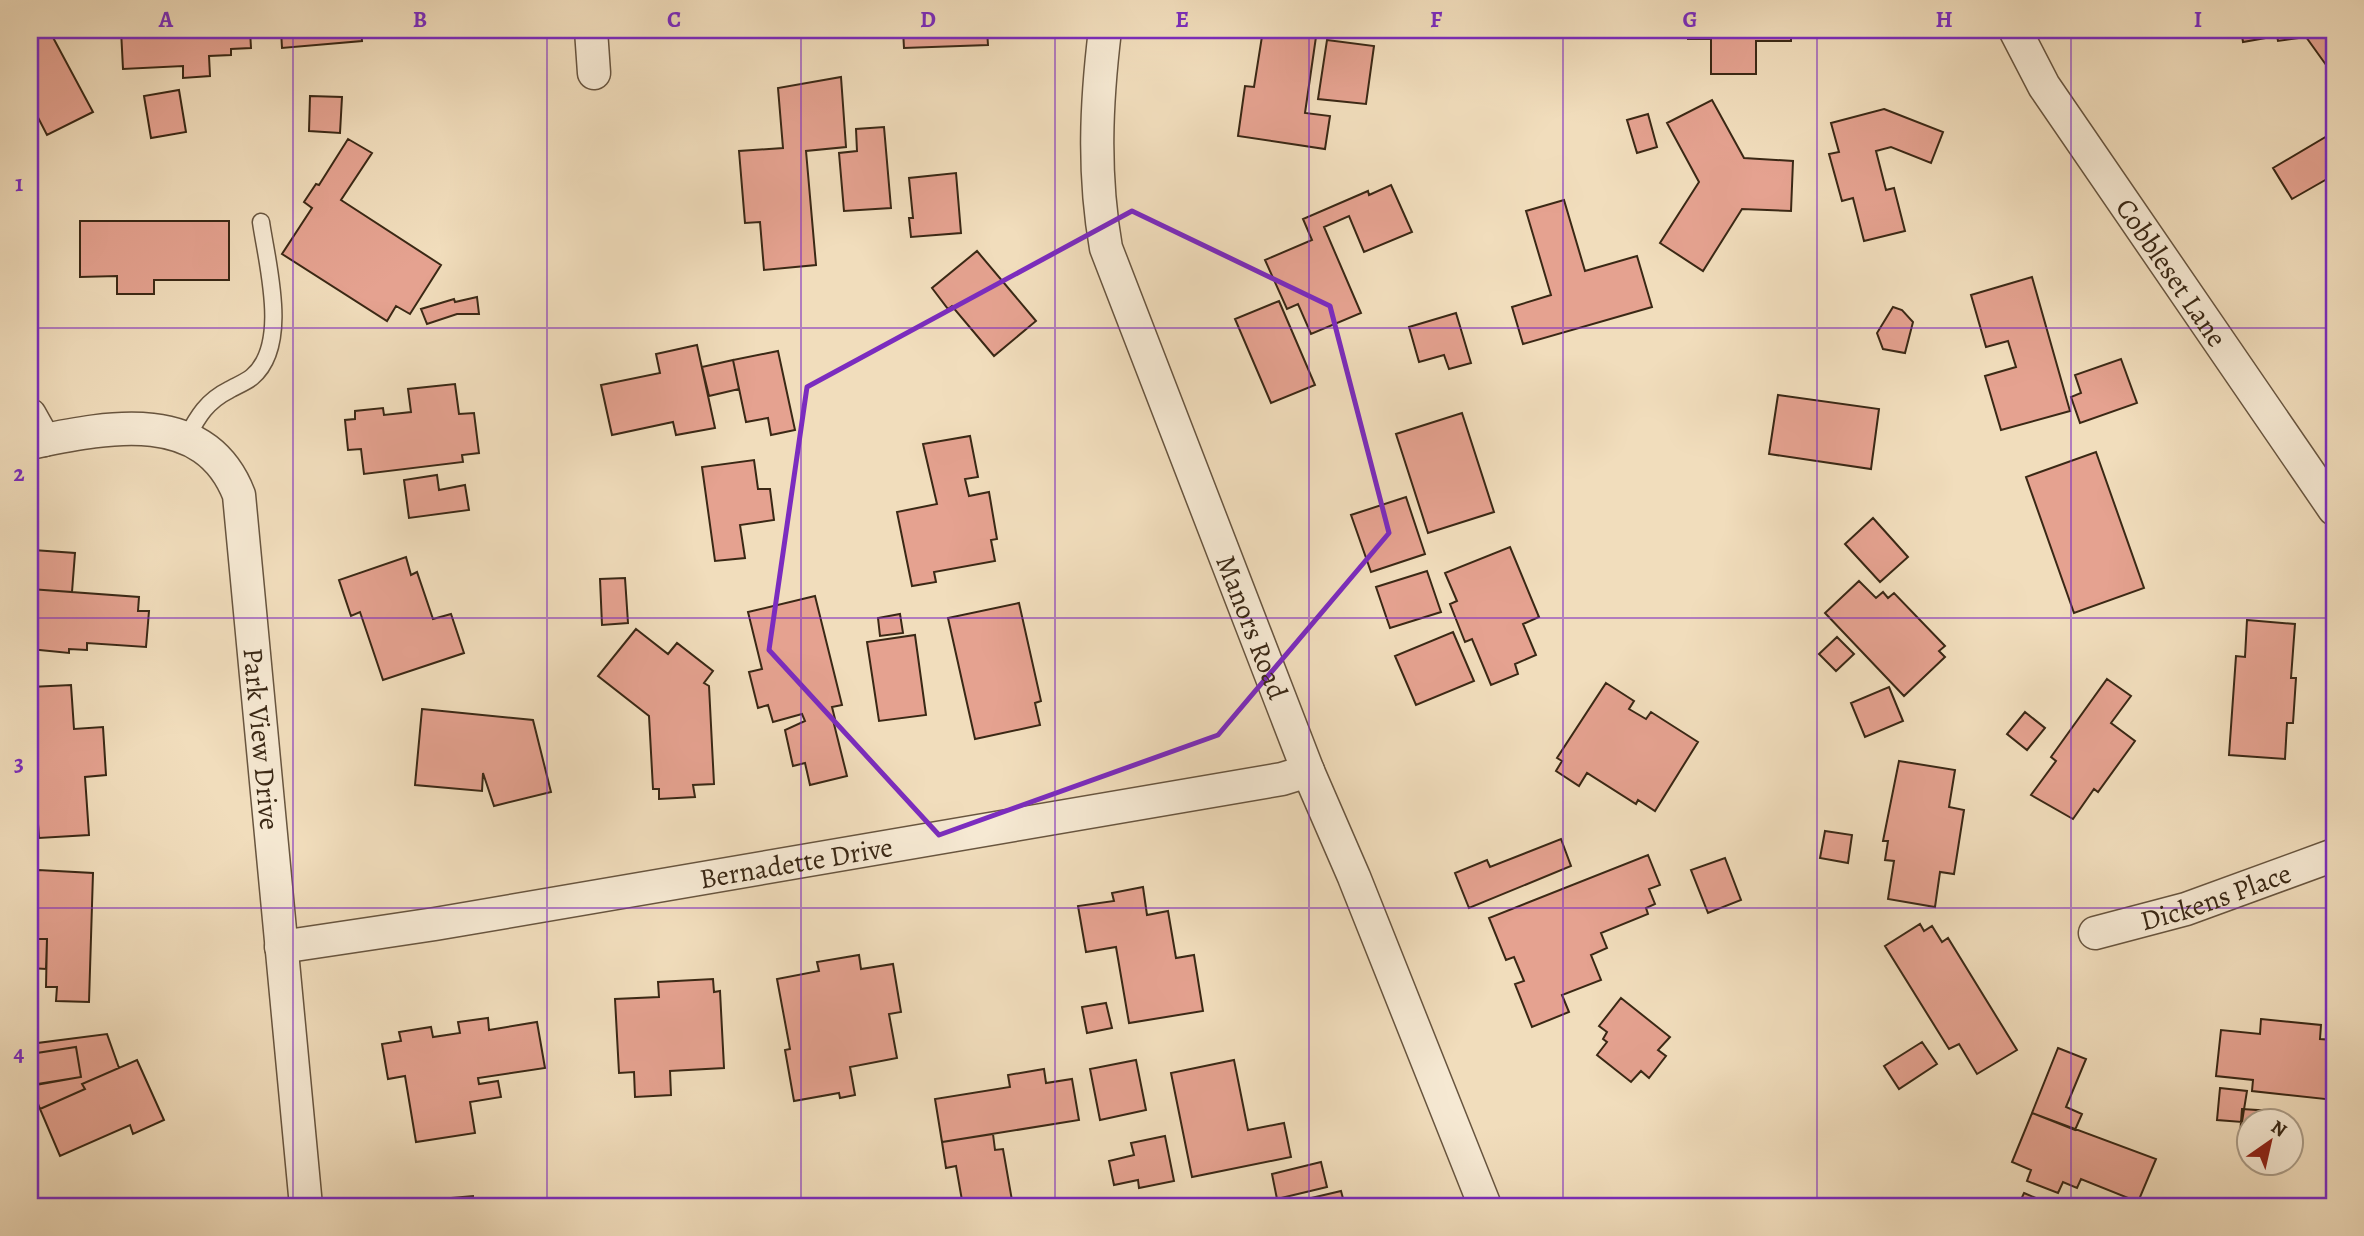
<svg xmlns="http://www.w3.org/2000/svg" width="2364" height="1236" viewBox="0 0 2364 1236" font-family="Alegreya,serif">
  <rect width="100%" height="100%" fill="#f1ddbc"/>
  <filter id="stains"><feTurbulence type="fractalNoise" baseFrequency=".00286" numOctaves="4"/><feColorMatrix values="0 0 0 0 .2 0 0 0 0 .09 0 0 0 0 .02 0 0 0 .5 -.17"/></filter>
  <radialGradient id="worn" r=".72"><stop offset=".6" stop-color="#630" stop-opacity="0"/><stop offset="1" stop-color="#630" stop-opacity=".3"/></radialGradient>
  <!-- building -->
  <path fill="#e5a290" stroke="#3a2815" stroke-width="2" d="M30,30H49L93,112L47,135L30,102Z
    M121,30H250L251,48L231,49V55L209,56L210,76L183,78V66L123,69Z
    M281,30H361L362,41L282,48Z
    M379,30H440L380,36Z
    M735,30H799L736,34Z
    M818,30H849L850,35L819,37Z
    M903,30H987L988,45L904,48Z
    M1263,30H1317L1305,113L1330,116L1325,149L1238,136L1245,86L1254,87Z
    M1688,30H1791V41H1756V74H1711V39H1688Z
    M2241,30H2334V76L2306,37L2278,41L2277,36L2243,42Z
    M1327,40L1374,46L1366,104L1318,99Z
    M841,77L846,147L806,151L816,265L764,270L760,222L745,223L739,151L783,148L778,88Z
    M179,90L186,132L151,138L144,96Z
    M310,96L342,97L340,133L309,131Z
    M1712,100L1744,158L1793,161L1791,211L1742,209L1703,271L1660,243L1699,182L1667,123Z
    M1884,109L1943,132L1931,163L1891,147L1876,151L1886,190L1894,188L1905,231L1864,241L1853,198L1842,201L1829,154L1839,152L1831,123Z
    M1648,114L1657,147L1637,153L1627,120Z
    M884,127L891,208L844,211L839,153L857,151L856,129Z
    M2334,132V175L2292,199L2273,168Z
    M348,139L372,153L341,200L441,265L410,314L396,306L387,321L282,254L312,208L304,202L316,184L319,185Z
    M956,173L961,233L911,237L909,218H913L909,178Z
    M1391,185L1412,232L1364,252L1349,216L1324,227L1361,313L1311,334L1298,304L1287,309L1265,260L1312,240L1303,219L1368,191L1369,195Z
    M1564,200L1585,271L1637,256L1652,307L1523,344L1512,307L1551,295L1526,211Z
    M80,221H229V280H154V294H117V276L80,277Z
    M977,251L1036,321L994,356L952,306L948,309L932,288Z
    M2032,277L2070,411L2001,430L1985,376L2016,367L2008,341L1986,347L1971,295Z
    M477,297L479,314H457L427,324L421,309L454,299L455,302Z
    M1279,301L1315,385L1271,403L1235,319Z
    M1893,307L1902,310L1913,322L1905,353L1883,349L1877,333Z
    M1456,313L1471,363L1449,369L1444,355L1419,362L1409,327Z
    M697,345L715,428L676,435L673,422L612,435L601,385L660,373L656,354Z
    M778,351L795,430L771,435L768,418L746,422L733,360Z
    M2121,359L2137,403L2080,423L2071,397L2081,393L2075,375Z
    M733,360L739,389L709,396L702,367Z
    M455,384L459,414L474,413L479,453L462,455L463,462L364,474L361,449L348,450L345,420L355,419V411L383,408L384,415L411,412L408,389Z
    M1778,395L1879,409L1871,469L1769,454Z
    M1462,413L1494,512L1428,533L1396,434Z
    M970,436L978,477L965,479L969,496L989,492L997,539L991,540L995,561L934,572L936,582L912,586L897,512L937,504L923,444Z
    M2096,452L2144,588L2074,613L2026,477Z
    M754,460L758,489H770L774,520L740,525L745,558L715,561L702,467Z
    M437,475L439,490L465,485L469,510L409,518L404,480Z
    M1406,497L1425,554L1371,572L1351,515Z
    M1873,518L1908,557L1880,582L1845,544Z
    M1510,547L1539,617L1523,624L1536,655L1515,664L1518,674L1491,685L1472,639L1465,642L1450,604L1457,601L1445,573Z
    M33,550L75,553L72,592L30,589Z
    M406,557L411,575L417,572L433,619L451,614L464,653L383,680L360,612L351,616L339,580Z
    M1427,571L1441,612L1390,628L1376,587Z
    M625,578L628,623L602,625L600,579Z
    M1859,581L1876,598L1883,592L1888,598L1894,593L1945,646L1939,651L1945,657L1904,696L1825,613Z
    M30,589L139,597L138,611H149L146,647L87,643V650L69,649V653L30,649Z
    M815,596L842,705L832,707L835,719L833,720L847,776L810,785L805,763L793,766L785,730L805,721L802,714L773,722L768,705L758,708L749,672L762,669L748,612Z
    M1019,603L1041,701L1035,703L1040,725L975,739L948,618Z
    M900,614L903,633L880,636L878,618Z
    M2247,620L2295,624L2291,678H2296L2293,723H2287L2285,759L2229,755L2236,656L2245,657Z
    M636,629L668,654L677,643L713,671L704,683L709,686L714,784L693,785L695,797L659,799V789H653L649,716L598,676Z
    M1453,632L1474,681L1416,705L1395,656Z
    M915,635L926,715L879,721L867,642Z
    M1837,637L1854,654L1836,671L1819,654Z
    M2107,679L2131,696L2111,723L2135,741L2098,792L2094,789L2073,819L2031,795L2056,761L2051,757Z
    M1606,683L1634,701L1629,709L1646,719L1651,712L1698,742L1655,811L1638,800L1636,804L1587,773L1579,786L1556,771L1562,761L1557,758Z
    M71,685L74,729L103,727L106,775L85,777L89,835L39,838L35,782H30V687Z
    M1889,687L1903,721L1865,737L1851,703Z
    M422,709L533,720L551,792L494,806L483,773L482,791L415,785Z
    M2025,712L2045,728L2027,750L2007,734Z
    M1899,761L1955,770L1949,807L1964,810L1954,874L1940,872L1935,907L1888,899L1894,861L1885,860L1888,841H1883Z
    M30,823L35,854H30Z
    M1825,831L1852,835L1848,863L1820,858Z
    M1561,839L1571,866L1469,908L1455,873L1487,860L1490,867Z
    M1648,855L1660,885L1649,889L1655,904L1646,908L1648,914L1601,933L1607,948L1591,955L1601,980L1562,995L1569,1012L1532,1027L1515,984L1524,981L1514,957L1506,960L1489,918Z
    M1725,858L1741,900L1708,913L1691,870Z
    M38,870L93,873L89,1002L56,1001L57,987H46L47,939H36Z
    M1143,887L1147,915L1168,911L1176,958L1194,955L1203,1011L1129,1023L1116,947L1086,952L1078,906L1114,901L1112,893Z
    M30,907H37L36,939H47L46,969L30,968Z
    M1920,924L1924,931L1932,926L1942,942L1948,938L2017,1050L1977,1074L1959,1044L1949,1049L1885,946Z
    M859,955L861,969L893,964L901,1012L889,1014L897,1058L850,1067L855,1095L840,1098L839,1093L794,1101L785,1050L790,1049L777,979L819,971L817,962Z
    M713,979L714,992L720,991L724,1068L670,1071L671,1095L635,1097L634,1072L619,1073L615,999L659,997L658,982Z
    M1621,998L1670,1037L1658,1050L1666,1056L1649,1078L1641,1071L1631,1082L1597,1055L1607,1042L1603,1039L1607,1032L1599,1026Z
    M1106,1003L1112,1028L1087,1033L1082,1007Z
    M488,1018L489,1030L537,1022L545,1068L478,1078L479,1084L498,1081L501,1097L470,1102L475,1133L416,1142L405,1076L388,1079L382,1044L401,1041L399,1032L431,1027L433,1037L460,1033L458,1022Z
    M2261,1019L2321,1025L2320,1039L2334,1040V1100L2252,1091L2253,1080L2216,1076L2221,1030L2260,1034Z
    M107,1034L119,1068L82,1084L85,1089L40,1109L31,1085L81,1077L76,1047L30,1054V1044Z
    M1922,1042L1937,1064L1899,1089L1884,1066Z
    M76,1047L81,1077L30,1086V1054Z
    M2058,1048L2086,1059L2066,1107L2082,1114L2075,1130L2032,1113Z
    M137,1060L164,1120L133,1134L130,1125L60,1156L40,1109L85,1089L82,1084Z
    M1136,1060L1146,1110L1100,1120L1090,1069Z
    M1234,1060L1248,1130L1284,1123L1291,1157L1192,1177L1171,1073Z
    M1044,1069L1046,1083L1072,1079L1079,1120L942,1142L935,1099L1010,1087L1008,1075Z
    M2220,1088L2247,1091L2242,1122L2217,1120Z
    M2242,1109L2272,1111L2271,1120H2248V1136L2240,1135Z
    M2032,1113L2156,1159L2138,1202L2081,1179L2077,1188L2063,1182L2058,1193L2027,1181L2031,1170L2012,1162Z
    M993,1134L995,1150L1003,1149L1013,1206H963L956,1166L946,1168L942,1142Z
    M1165,1136L1174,1181L1139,1188L1138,1180L1114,1185L1109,1161L1134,1155L1131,1143Z
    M1321,1162L1327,1187L1277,1199L1272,1174Z
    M1341,1191L1345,1206H1291L1290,1203Z
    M2024,1193L2050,1204L2049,1206H2018Z
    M473,1196L474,1206H406V1202Z
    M550,1200L551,1206H535V1201Z"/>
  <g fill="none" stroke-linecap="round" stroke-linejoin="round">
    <defs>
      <path id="lane" d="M187,437C198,416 207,401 229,390C236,386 246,382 252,377C290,345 267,264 261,222"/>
      <g id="street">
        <path d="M591,30L594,73"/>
        <path id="s1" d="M1105,30C1096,104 1093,174 1106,248L1308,771L1354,877L1485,1206"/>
        <path id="s2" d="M2015,30L2044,86L2334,509"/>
        <path d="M30,415L44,440"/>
        <path id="s3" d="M30,443C104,428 204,405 239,495L306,1206"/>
        <path id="s4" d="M2095,933L2186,909L2334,855"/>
        <path id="s5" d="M281,947L435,924L1282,779L1308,771"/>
      </g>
    </defs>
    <!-- lane casing -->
    <use href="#lane" stroke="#68553f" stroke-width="19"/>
    <!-- street casing -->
    <use href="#street" stroke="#68553f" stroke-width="35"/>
    <!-- lane -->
    <use href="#lane" stroke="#f6e9d3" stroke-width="16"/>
    <!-- street -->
    <use href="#street" stroke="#f6e9d3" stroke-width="32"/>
  </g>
  <!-- marked area -->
  <path fill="none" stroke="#7b2cbf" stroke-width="5" stroke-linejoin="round" d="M1132,211L1330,306L1389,533L1218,735L939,835L769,650L807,387Z"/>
  <!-- grid -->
  <path fill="none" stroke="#7b2cbf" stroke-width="2" stroke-opacity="0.55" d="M293,30V1206M547,30V1206M801,30V1206M1055,30V1206M1309,30V1206M1563,30V1206M1817,30V1206M2071,30V1206M30,328H2334M30,618H2334M30,908H2334"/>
  <g text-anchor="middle" stroke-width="5" stroke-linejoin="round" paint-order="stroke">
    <!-- street labels -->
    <g font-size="28" fill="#3a2815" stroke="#f6e9d3">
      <text dy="10" stroke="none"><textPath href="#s2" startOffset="289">Cobbleset Lane</textPath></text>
      <text dy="10" stroke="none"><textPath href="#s1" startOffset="625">Manors Road</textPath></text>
      <text dy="10" stroke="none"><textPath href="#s3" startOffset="483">Park View Drive</textPath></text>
      <text dy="10" stroke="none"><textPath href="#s5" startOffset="522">Bernadette Drive</textPath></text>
      <text dy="10" stroke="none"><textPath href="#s4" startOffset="126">Dickens Place</textPath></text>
    </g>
  </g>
  <!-- margin -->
  <rect width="2364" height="1236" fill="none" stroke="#f1ddbc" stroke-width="77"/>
  <!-- north arrow -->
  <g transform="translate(2270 1142) rotate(34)"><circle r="33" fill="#f6e9d3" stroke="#ab9c87" stroke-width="2"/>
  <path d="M0-5L12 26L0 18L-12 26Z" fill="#8f2418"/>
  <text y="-10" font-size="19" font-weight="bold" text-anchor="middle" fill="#3a2815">N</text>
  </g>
  <rect x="38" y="38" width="2288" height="1160" fill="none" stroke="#7b2cbf" stroke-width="2.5"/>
  <g font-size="23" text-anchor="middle" font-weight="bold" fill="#7b2cbf">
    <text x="166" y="27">A</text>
    <text x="420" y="27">B</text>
    <text x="674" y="27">C</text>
    <text x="928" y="27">D</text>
    <text x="1182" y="27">E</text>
    <text x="1436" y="27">F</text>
    <text x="1690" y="27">G</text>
    <text x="1944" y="27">H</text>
    <text x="2198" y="27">I</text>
    <text x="19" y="191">1</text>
    <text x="19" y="481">2</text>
    <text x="19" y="771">3</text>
    <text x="19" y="1061">4</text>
  </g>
  <rect width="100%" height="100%" filter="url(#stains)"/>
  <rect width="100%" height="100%" fill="url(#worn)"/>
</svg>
